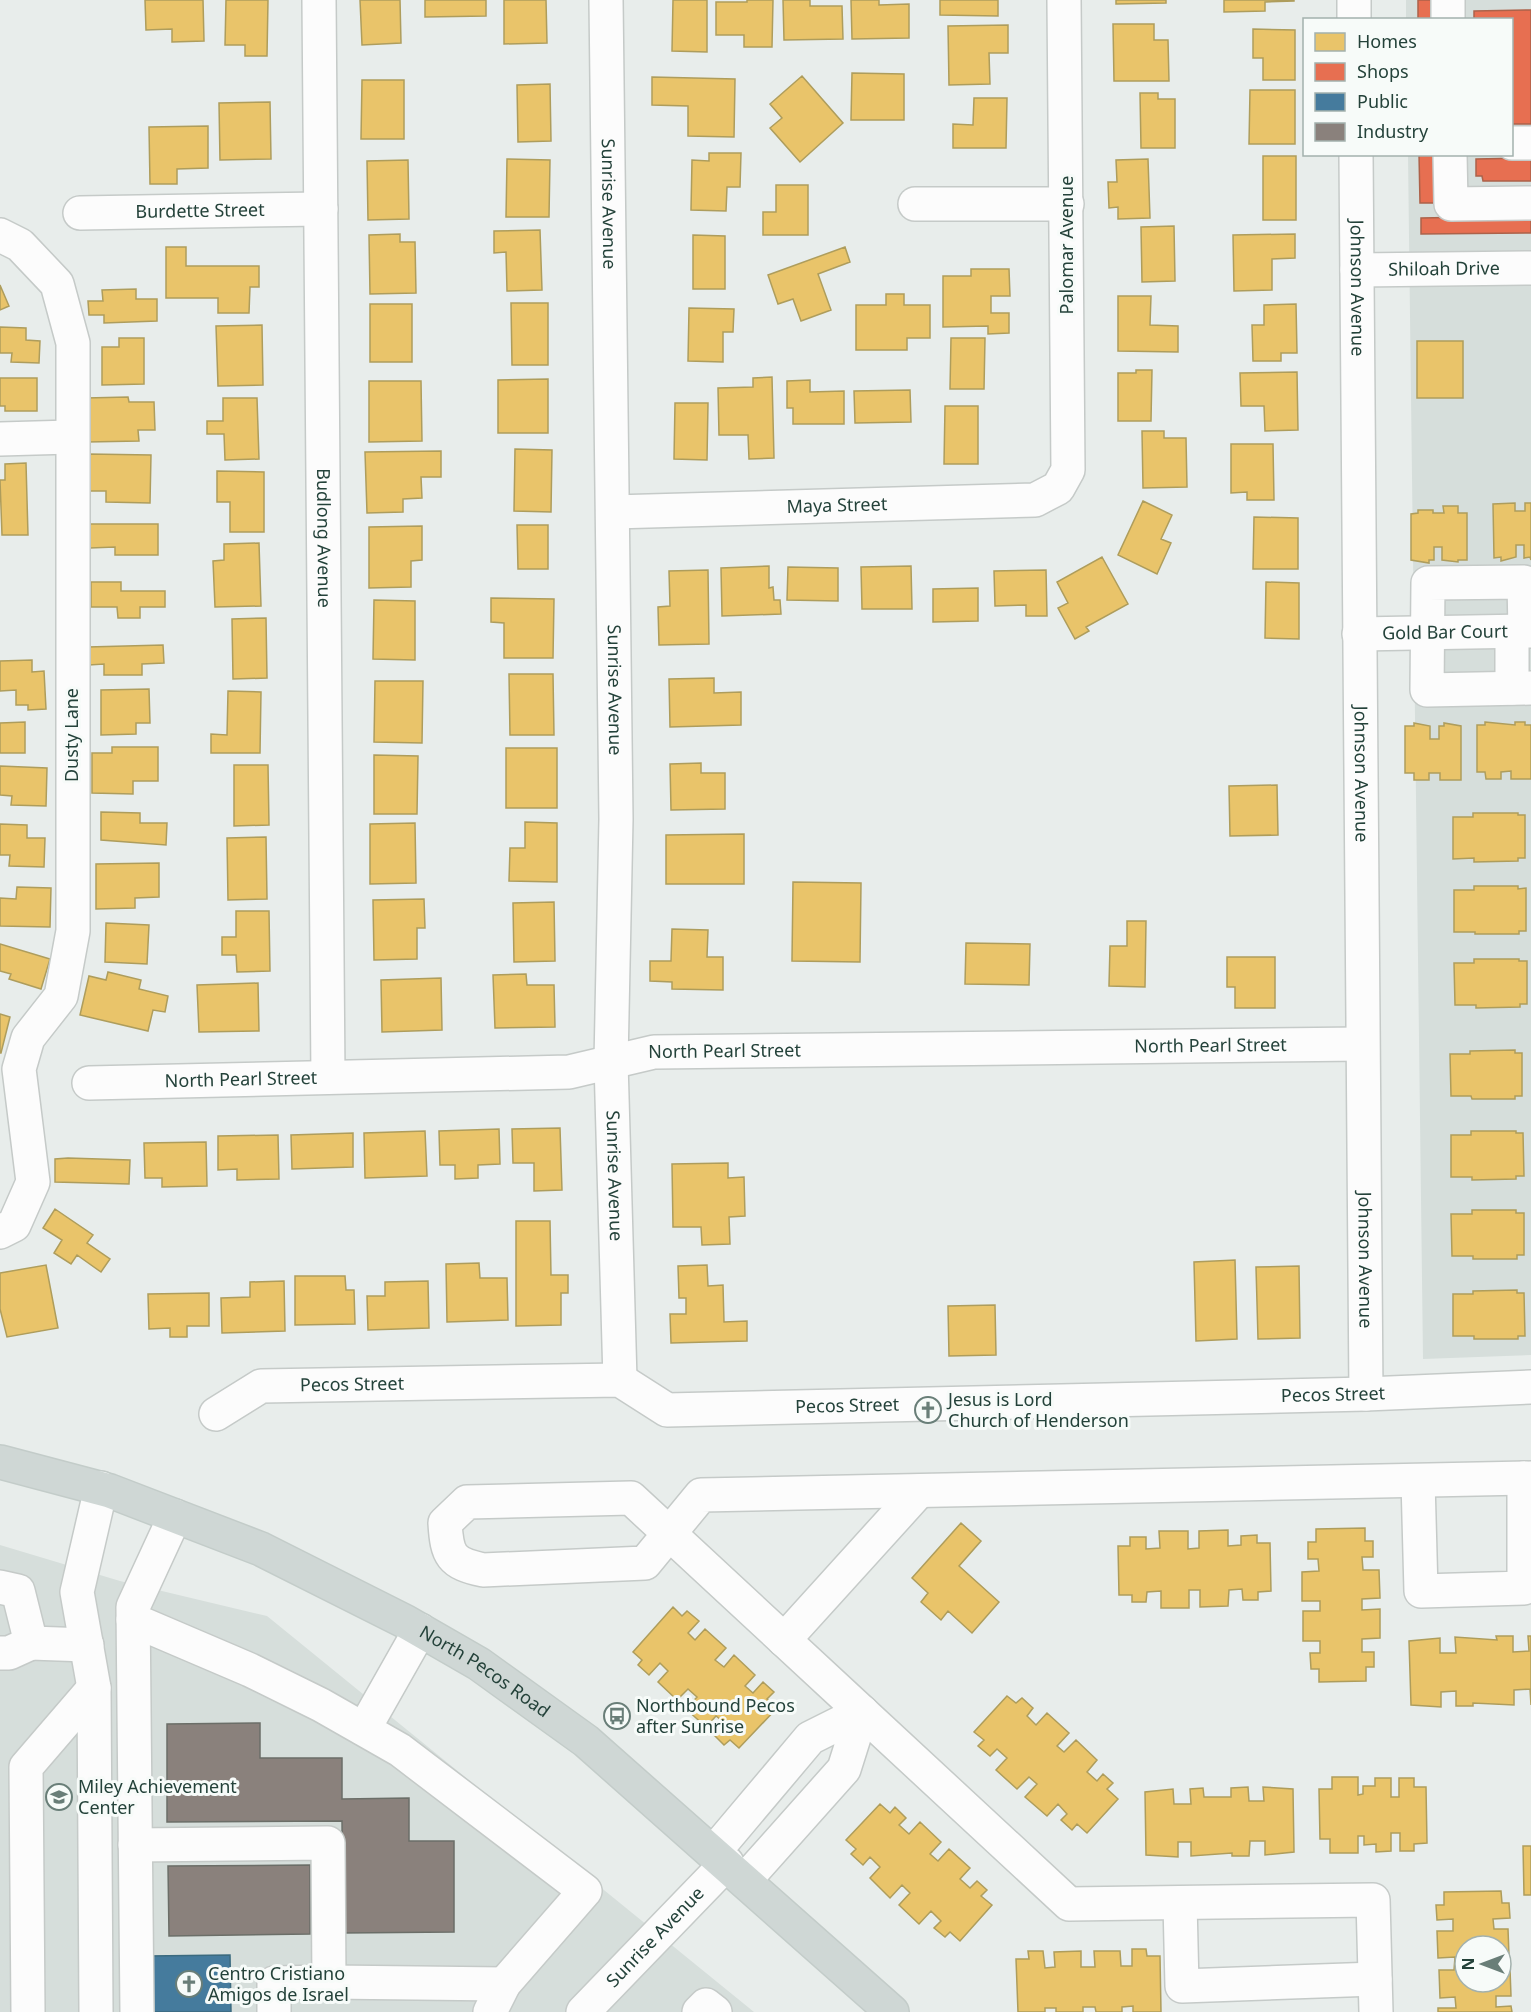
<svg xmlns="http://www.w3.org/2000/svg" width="1531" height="2012" viewBox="0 0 1531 2012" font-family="'Noto Sans',sans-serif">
  <rect width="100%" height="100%" fill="#e8edeb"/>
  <!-- built -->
  <path fill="#d6dedb" d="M1406,0H1531V1355L1423,1359L1408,155L1512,154V20L1406,19Z
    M0,1545L120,1581L267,1616L754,2012H0Z"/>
  <!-- homes -->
  <path fill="#e9c46a" stroke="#ae9d5c" stroke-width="1.5" d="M145,0H203L204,41L172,42V29L146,30Z
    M226,0H268L267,56H245V45H225Z
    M360,0H400L401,43L362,45Z
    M425,0H486V16L425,17Z
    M504,0H546L547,43L504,44Z
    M673,0H707V52L672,51Z
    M747,0H773L772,47H744V35H716V2H747Z
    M783,0H810V6H842L843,39L784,40Z
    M851,0H879V5L909,4V38L852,39Z
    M940,0H998V16L940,15Z
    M1116,0H1166V3L1116,4Z
    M1224,0H1294V1L1265,2V11L1224,12Z
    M1113,24H1154V40H1168L1169,81H1114Z
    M1008,25V53H989L990,84L949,85L948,26Z
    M1253,29L1295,30V80H1263V58H1253Z
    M852,73L904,74V120H851Z
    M802,76L843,123L800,162L770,128L782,118L770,104Z
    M652,77L735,79L734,137L688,136V106L652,105Z
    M362,80H404V139H361Z
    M550,84L551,141L518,142L517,85Z
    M1250,90H1295V144H1249Z
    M1140,93H1158V99H1175V148H1141Z
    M974,98H1007L1006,148H953V124L973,125Z
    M270,102L271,159L220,160L219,103Z
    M208,126V168L177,169V184H150L149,127Z
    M709,153H741L740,187H727L726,211L691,210L692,160L709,161Z
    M1263,156H1296V220H1263Z
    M507,159L550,160L549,217H506Z
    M1148,159L1150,218L1118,219V207L1109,208L1108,182H1117L1116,160Z
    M408,160L409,219L368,220L367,161Z
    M776,185H808V235H763V212H776Z
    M1174,226L1175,281L1142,282L1141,227Z
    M540,230L542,290L507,291L506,252L494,253V231Z
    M400,234V242H415L416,293L370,294L369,235Z
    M1295,234V258L1272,259V290L1234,291L1233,235Z
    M693,235L725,236V289H693Z
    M166,247H186V266H259V287H250L249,313H218V298H166Z
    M845,247L850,262L818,274L831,310L801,321L793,299L778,304L768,275Z
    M971,269H1009L1010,296H991V313H1009V333L988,334V326L943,327V276H971Z
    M0,285L9,306L0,310Z
    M136,289V299H157V321L104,323V315H89L88,301H103L102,290Z
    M886,294H904V305H930V338H907V350H856V305H886Z
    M1118,296H1151L1150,325L1178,326V352L1118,351Z
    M511,303H548V365H512Z
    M370,304H412V362H370Z
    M1296,304L1297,353H1281V361H1253L1252,325H1264V305Z
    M689,308L734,309L733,332H723V362L688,361Z
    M262,325L263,385L218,386L216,326Z
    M0,327L26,328V340L40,341L39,363L11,362L12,353H0Z
    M119,338H144V384L102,385V347H119Z
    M951,338H985L984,389H950Z
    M1417,341H1463V398H1417Z
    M1136,370H1152L1151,421H1118V373H1136Z
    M1297,372L1298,430L1265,431L1264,406H1241L1240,373Z
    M772,377L774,458L749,459L748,435H719L718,388L753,387V378Z
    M0,378H37V411H5V406H0Z
    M548,379V433H498V380Z
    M810,380V392L844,391V424H793V408H787V381Z
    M369,381H421L422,441L369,442Z
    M910,390L911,422L855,423L854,391Z
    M128,397L129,402H154L155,430H138L139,441L87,442L86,398Z
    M223,398H257L259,459L225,460L224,434H207V421H223Z
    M675,403H708L707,460L674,459Z
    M945,406H978V464H944Z
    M1142,431H1164V438H1186L1187,487L1143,488Z
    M1231,444H1273L1274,500H1247V492L1231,493Z
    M515,449L552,450L551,512L514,511Z
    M441,451V477H421L422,498L403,499V512L367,513L365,452Z
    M88,454L151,455L150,503L106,502V491H87Z
    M26,463L28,535H2L0,480H5V464Z
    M217,471L264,472V532H230V502H217Z
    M1143,501L1172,515L1161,539L1171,543L1157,574L1118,555Z
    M1515,503V511H1525V503H1531V560L1530,557L1524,558V545H1516V557L1501,561V557L1494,558L1493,504Z
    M1443,506H1458V513H1467V560H1458V562L1442,560V547H1434V560H1429V563L1411,560V514L1418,513V510H1433V513H1444Z
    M1254,517L1298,518V569H1253Z
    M90,524H158V555H115V547L90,548Z
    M517,525H548V569H518Z
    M422,526V560L411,561V587L369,588V527Z
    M259,543L261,606L215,607L213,561L224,560V544Z
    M1102,557L1128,604L1086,627L1089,631L1075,639L1058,608L1068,603L1057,582Z
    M769,566V588L773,587L774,600H780L781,614L722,616L721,568Z
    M911,566L912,609H862L861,567Z
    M788,567L838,568V601L787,600Z
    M708,570L709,644L659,645L658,607L670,606L669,571Z
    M1046,570L1047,616H1026V605L995,606L994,571Z
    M91,582H121V591H165V607H140V618H118L117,607H91Z
    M1266,582L1299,583V639L1265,638Z
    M978,588V621L933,622V589Z
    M491,598L554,599L553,658H504V623L491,622Z
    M374,600L415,601V660L373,659Z
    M266,618L267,678L233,679L232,619Z
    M163,645L164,663L142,664V675H104V664L89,665L88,647Z
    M32,660V672L44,671L46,709L28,710V705H16V690L0,691V661Z
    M509,674H553L554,735H510Z
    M714,678V693L741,692V725L670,727L669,679Z
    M375,681H423L422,743L374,742Z
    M149,689L150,723H136V734L101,735V690Z
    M228,691L261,692L260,753H211V734L227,735Z
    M25,722V753H0V723Z
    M1485,722L1515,725V722H1525V725H1531V779H1511V771L1501,772V779H1486L1485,772H1477V725H1485Z
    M1414,723L1430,726V739H1439V726H1444V723L1461,726V780H1440V773H1429V780H1414V773H1405V726H1414Z
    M112,747H158V781H133V794L92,793V753H112Z
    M506,748H557V808H506Z
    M374,755L418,756L417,814H374Z
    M701,763V773H725V809L671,810L670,764Z
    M234,765H268L269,825L234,826Z
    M0,766L47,768L46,806L11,805L12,796L0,795Z
    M1277,785L1278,835L1230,836L1229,786Z
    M101,812L140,813V823H167L166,845L101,840Z
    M1473,813H1518V815H1525V858H1518V861L1474,862V858L1453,859V817H1473Z
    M525,822L557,823V882L509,881L510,848H525Z
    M415,823L416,883L370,884V824Z
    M0,824L27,825V838H45L44,867L9,866L10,855H0Z
    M744,834V884H666V835Z
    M266,837L267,899L228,900L227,838Z
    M159,863V897L135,898V908L96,909V864Z
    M793,882L861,883L860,962L792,961Z
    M1474,886H1518V889L1526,888V931H1519V934H1475V932H1454V890H1474Z
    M17,887L51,888L50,927L0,926V898L16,899Z
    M424,899L425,928H417V959L374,960L373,900Z
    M554,902L555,961L514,962L513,903Z
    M236,911H269L270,971L237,972L236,955H222V937H236Z
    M1127,921H1146L1145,987L1109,986L1110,946H1127Z
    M106,923L149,925L147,964L105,962Z
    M672,929L708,930L707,957H723V990L672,989V982L650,981V961H671Z
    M966,943L1030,944L1029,985L965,984Z
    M0,944L50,959L41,989L9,979L11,974L0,971Z
    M1227,957H1275V1008H1235V987H1227Z
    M1474,959H1519V961H1527V1004H1520V1007L1476,1008V1005H1455L1454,963H1474Z
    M108,972L141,980L139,989L168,996L165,1012L153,1010L148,1031L80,1015L89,976L106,980Z
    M526,974L527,985H554L555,1027L495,1028L493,975Z
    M441,978L442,1030L382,1032L381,980Z
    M258,983L259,1031L199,1032L197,985Z
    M0,1014L10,1017L1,1053H0Z
    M1515,1050V1053H1522V1096H1515V1099H1472L1471,1096H1451L1450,1054H1470V1051Z
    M560,1128L562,1190L534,1191V1163H513L512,1129Z
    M499,1129L500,1164L478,1165V1178L455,1179V1165H440L439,1131Z
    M425,1131L427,1176L365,1178L364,1133Z
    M1471,1131H1516V1133H1523L1524,1176H1516V1179L1472,1180V1177H1451V1135H1471Z
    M353,1133V1167L292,1169L291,1135Z
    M278,1135L279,1179L237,1180V1169L218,1170V1136Z
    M206,1142L207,1186L162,1187V1178H145L144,1143Z
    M68,1158L130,1160L129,1184L55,1182V1159Z
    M728,1163V1178L744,1177L745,1216L729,1217L730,1244L702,1245L701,1227H673L672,1164Z
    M55,1209L93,1235L87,1243L110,1259L101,1272L77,1255L71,1264L54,1253L62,1240L43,1228Z
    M1472,1210H1516V1213H1524V1255H1517V1259H1473V1256H1452L1451,1214H1472Z
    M516,1221H550L551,1275H568V1293H561V1325L516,1326Z
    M1235,1260L1237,1339L1196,1341L1194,1262Z
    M479,1263L480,1278H507L508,1320L447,1322L446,1264Z
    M46,1265L58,1328L7,1337L0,1309V1273Z
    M707,1265L708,1286L723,1285L724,1322L747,1321V1341L671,1343L670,1314H686V1298H679L678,1266Z
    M1299,1266L1300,1338L1258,1339L1256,1267Z
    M295,1276H345L346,1290H354L355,1324L295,1325Z
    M284,1281L285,1331L222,1333L221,1298L250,1297V1282Z
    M428,1281L429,1328L368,1330L367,1296H385V1282Z
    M1517,1290V1293H1524L1525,1336H1518V1339H1474V1336H1453V1294H1473V1291Z
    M209,1293V1326H187V1337H170V1328L149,1329L148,1294Z
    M995,1305L996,1355L949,1356L948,1306Z
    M961,1523L981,1541L959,1566L999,1602L972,1633L948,1611L941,1620L921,1602L928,1593L912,1578Z
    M1365,1528V1541H1373V1557H1362L1363,1570H1379L1380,1598L1362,1599V1610L1380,1609V1638L1362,1639V1652H1374V1667H1366V1681L1319,1682V1669H1311L1310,1653H1320V1641H1303V1611H1320V1601H1302V1572L1319,1571L1318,1559H1308V1542H1316V1529Z
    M1228,1530V1546L1241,1545V1536L1257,1535V1543H1270L1271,1591L1258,1592V1600H1243L1242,1589L1229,1590L1228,1606L1200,1607V1590H1189V1608H1161V1591L1147,1592L1146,1602H1132V1595H1119L1118,1546H1130V1537H1146V1549L1160,1548L1159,1531H1188V1549L1199,1548V1531Z
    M673,1607L682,1616L687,1611L699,1621L688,1633L695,1640L705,1629L726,1648L715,1660L724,1667L734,1655L755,1675L745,1686L753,1693L763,1682L774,1692L767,1699L777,1708L739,1748L730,1740L724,1745L714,1735L725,1723L716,1716L706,1727L686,1709L697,1697L688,1689L677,1700L658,1682L668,1671L660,1663L649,1675L638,1665L642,1660L633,1652Z
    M1496,1636H1513V1652L1529,1651L1528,1636H1531V1705L1530,1689L1514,1690V1705L1473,1703V1706H1456V1691L1441,1692V1707L1411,1705L1409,1641L1440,1638V1653H1456L1455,1637L1497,1640Z
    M1007,1696L1016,1703L1022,1698L1033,1708L1027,1716L1036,1725L1047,1713L1069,1733L1057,1746L1064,1752L1076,1740L1097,1760L1087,1772L1097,1781L1103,1774L1113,1783L1107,1789L1118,1799L1087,1833L1077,1824L1072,1830L1061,1820L1067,1814L1058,1804L1047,1816L1025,1797L1037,1784L1029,1777L1017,1789L996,1770L1007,1758L997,1749L990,1756L978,1746L984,1740L974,1732Z
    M1332,1777H1358V1795L1363,1794V1786H1375V1778H1391V1797H1399V1778H1414V1787H1426L1427,1843L1414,1844V1851H1400V1833H1391V1851L1376,1852V1844L1364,1845V1836H1358V1853H1330V1839H1320L1319,1789H1332Z
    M1248,1787L1249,1801H1264L1263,1787L1293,1789L1294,1852L1265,1855V1841H1250L1249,1856H1232V1853L1191,1856V1842H1178V1857L1146,1855L1145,1792L1173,1789L1174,1804H1191L1190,1789L1203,1788L1204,1797H1231V1788Z
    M880,1804L890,1813L895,1807L906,1818L899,1825L909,1834L920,1822L941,1842L930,1854L938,1861L949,1849L970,1868L960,1879L970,1888L977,1881L987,1890L981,1896L992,1905L960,1941L950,1932L945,1937L934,1928L941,1921L931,1911L919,1924L899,1905L910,1893L902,1885L890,1898L870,1878L880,1867L870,1857L863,1865L851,1854L856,1849L846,1840Z
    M1523,1846H1531V1895H1524Z
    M1501,1891L1502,1903H1509L1510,1918L1493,1919L1494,1929H1508L1509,1956H1501V1946H1465V1982H1501V1969H1510L1511,1996H1496V2007L1511,2006L1512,2012H1438V2008H1456L1455,1997L1440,1998L1439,1970H1454L1455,1957L1438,1958L1437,1931H1453V1919L1437,1920L1436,1905H1444V1892Z
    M1132,1949H1146L1147,1956H1160L1161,2012H1133V2006L1122,2007V2012H1096L1095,2007H1083V2012H1056V2008H1045V2012H1018L1016,1959H1029L1028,1951H1043L1045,1968L1055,1967L1054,1952L1081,1951V1967H1095L1094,1951H1120L1121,1966H1132Z"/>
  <!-- shops -->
  <path fill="#e76f51" stroke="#ac624a" stroke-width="1.5" d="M1418,0H1441V20H1418Z
    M1531,10V124H1512V20H1474V11Z
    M1419,154H1442L1443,203H1420Z
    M1531,158V181H1483L1482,176H1476V159Z
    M1531,216V233L1421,234V218Z"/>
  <!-- public -->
  <path fill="#457b9d" stroke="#3b6a7f" stroke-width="1.5" d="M230,1955L231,2012H148V1956Z"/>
  <!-- industry -->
  <path fill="#8a817c" stroke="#6b6e68" stroke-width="1.5" d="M260,1723V1758H342V1799L409,1798V1841H454V1932L343,1933L342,1821L167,1822V1724Z
    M310,1865V1934L169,1936L168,1866Z"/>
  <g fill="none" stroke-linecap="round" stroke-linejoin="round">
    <defs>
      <g id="minor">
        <path id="s1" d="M319,0L328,1077"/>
        <path id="s2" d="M606,0L616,819L611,1062L620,1380"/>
        <path d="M1354,0V20"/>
        <path d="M1448,0V20"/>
        <path d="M1512,143H1531"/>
        <path id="s3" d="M1356,154L1366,1394"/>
        <path d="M1450,154L1451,204L1531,203"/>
        <path d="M915,204H1067"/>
        <path id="s4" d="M80,213L321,209"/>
        <path d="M0,235L20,245L57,284L73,343V931L61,996L28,1038L19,1069L33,1182L14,1225L0,1232"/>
        <path id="s5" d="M1357,270L1531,268"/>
        <path d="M0,439L71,437"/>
        <path id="s6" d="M613,512L1035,500L1058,488L1068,470L1064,0"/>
        <path d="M1512,631V688"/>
        <path d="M1525,631L1524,582L1428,583L1427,690L1531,688"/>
        <path id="s7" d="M1359,634L1531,631"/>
        <path id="s8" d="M89,1083L569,1072L654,1052L1362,1044"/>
        <path id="s9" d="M216,1414L261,1386L620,1380L667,1410L1366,1394L1531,1387"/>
        <path d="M1418,1481L1421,1591L1524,1588V1478"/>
        <path d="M0,1587L18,1591L31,1643L9,1653H0"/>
        <path d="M133,1620L250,1670L321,1705L400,1750L585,1891L504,1984L490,2012"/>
        <path d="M784,1640L919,1491"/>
        <path d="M31,1643L87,1645"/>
        <path d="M364,1729L420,1630"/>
        <path d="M135,1845L328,1843L329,1982L274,1983V2012"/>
        <path d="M714,1852L810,1738L862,1712L844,1769L745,1880"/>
        <path d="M1180,1903L1182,1986L1375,1979"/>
        <path d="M329,1982L504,1984"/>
        <path d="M28,2012L26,1767L94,1688"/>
        <path d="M96,2012L94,1688L77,1592L101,1488"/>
        <path d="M137,2012L133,1607L175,1516"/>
        <path id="s10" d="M583,2012L727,1863"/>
        <path d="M699,2012L706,2005L715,2012"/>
        <path d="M1376,2012L1373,1900L1069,1904C923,1769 777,1633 631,1498L467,1502L445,1523C447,1556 451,1563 483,1570L645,1563L701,1495L1531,1478"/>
      </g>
      <g id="major">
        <path id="s11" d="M0,1462L110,1491L261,1549L406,1622L479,1664L586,1741L892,2012"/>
      </g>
    </defs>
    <!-- minor casing -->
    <use href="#minor" stroke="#c5cac8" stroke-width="36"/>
    <!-- major casing -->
    <use href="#major" stroke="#c3ccc9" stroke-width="36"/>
    <!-- minor -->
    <use href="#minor" stroke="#fcfcfc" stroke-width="33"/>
    <!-- major -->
    <use href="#major" stroke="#cfd7d5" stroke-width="33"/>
  </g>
  <!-- icons -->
  <defs>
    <symbol id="church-ring" viewBox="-11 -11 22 22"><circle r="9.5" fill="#f7fbf9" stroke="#697e78" stroke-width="1.5"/><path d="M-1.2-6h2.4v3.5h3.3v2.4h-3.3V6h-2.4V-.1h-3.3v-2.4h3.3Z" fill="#697e78"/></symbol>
    <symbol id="bus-ring" viewBox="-11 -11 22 22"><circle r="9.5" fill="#f7fbf9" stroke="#697e78" stroke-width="1.5"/><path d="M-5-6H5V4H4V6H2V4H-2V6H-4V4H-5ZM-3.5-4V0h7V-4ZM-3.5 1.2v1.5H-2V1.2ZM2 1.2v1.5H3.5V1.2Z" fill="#697e78"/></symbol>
    <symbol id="school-ring" viewBox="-11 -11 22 22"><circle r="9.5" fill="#f7fbf9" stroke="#697e78" stroke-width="1.5"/><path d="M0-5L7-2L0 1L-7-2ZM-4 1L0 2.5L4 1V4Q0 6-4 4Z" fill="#697e78"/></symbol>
  </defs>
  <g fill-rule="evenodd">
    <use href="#church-ring" x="913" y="1395" width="30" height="30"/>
    <use href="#bus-ring" x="602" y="1701" width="30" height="30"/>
    <use href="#school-ring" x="44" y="1782" width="30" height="30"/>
    <use href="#church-ring" x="174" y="1969" width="30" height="30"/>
  </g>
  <g text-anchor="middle" stroke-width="6" stroke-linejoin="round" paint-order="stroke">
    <!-- street labels -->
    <g font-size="18" fill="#24423a" stroke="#f7fbf9">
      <text dy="6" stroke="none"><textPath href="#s2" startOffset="204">Sunrise Avenue</textPath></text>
      <text dy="6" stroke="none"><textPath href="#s4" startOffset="120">Burdette Street</textPath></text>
      <text transform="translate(1067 245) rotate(-90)" y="6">Palomar Avenue</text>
      <text dy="6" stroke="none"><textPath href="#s5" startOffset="87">Shiloah Drive</textPath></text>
      <text dy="6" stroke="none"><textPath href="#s3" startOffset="134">Johnson Avenue</textPath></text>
      <text dy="6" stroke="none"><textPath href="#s6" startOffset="224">Maya Street</textPath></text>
      <text dy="6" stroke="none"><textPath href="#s1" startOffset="538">Budlong Avenue</textPath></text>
      <text dy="6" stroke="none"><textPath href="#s7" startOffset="86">Gold Bar Court</textPath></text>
      <text dy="6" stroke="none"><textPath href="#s2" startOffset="690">Sunrise Avenue</textPath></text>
      <text transform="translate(72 735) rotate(-90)" y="6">Dusty Lane</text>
      <text dy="6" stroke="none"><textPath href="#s3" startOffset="620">Johnson Avenue</textPath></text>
      <text dy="6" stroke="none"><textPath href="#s8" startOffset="1124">North Pearl Street</textPath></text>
      <text dy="6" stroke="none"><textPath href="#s8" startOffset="638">North Pearl Street</textPath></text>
      <text dy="6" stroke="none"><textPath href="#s8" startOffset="152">North Pearl Street</textPath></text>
      <text dy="6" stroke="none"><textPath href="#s2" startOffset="1176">Sunrise Avenue</textPath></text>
      <text dy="6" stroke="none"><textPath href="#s3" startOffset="1106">Johnson Avenue</textPath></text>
      <text dy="6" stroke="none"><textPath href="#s9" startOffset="144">Pecos Street</textPath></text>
      <text dy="6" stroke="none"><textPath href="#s9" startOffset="1134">Pecos Street</textPath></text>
      <text dy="6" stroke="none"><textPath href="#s9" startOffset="648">Pecos Street</textPath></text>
      <text dy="6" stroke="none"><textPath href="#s11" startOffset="531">North Pecos Road</textPath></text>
      <text dy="6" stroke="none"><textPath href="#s10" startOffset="104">Sunrise Avenue</textPath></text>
    </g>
    <!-- poi labels -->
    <g font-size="18" fill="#24423a" stroke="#f7fbf9" text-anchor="start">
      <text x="948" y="1406">Jesus is Lord<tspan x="948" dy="21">Church of Henderson</tspan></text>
      <text x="636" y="1712">Northbound Pecos<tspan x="636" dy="21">after Sunrise</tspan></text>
      <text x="78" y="1793">Miley Achievement<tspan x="78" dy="21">Center</tspan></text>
      <text x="208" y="1980">Centro Cristiano<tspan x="208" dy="21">Amigos de Israel</tspan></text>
    </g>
  </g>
  <!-- legend -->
  <rect x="1303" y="18" width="210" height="138" fill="#f7fbf9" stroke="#a3b1ad" stroke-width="1.5"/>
  <rect x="1315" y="33" width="30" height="18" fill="#e9c46a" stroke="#a3b1ad" stroke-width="1.5"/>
  <text x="1357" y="48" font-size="18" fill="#24423a">Homes</text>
  <rect x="1315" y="63" width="30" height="18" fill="#e76f51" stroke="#a3b1ad" stroke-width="1.5"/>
  <text x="1357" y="78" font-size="18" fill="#24423a">Shops</text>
  <rect x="1315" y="93" width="30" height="18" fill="#457b9d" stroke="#a3b1ad" stroke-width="1.5"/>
  <text x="1357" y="108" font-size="18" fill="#24423a">Public</text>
  <rect x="1315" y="123" width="30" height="18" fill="#8a817c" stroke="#a3b1ad" stroke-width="1.5"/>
  <text x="1357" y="138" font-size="18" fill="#24423a">Industry</text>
  <!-- north arrow -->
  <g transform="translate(1483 1964) rotate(270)"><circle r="28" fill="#f7fbf9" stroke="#a3b1ad" stroke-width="1.5"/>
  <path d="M0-4.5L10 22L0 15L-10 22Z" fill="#697e78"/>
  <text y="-9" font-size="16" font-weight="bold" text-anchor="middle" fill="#24423a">N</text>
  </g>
</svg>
